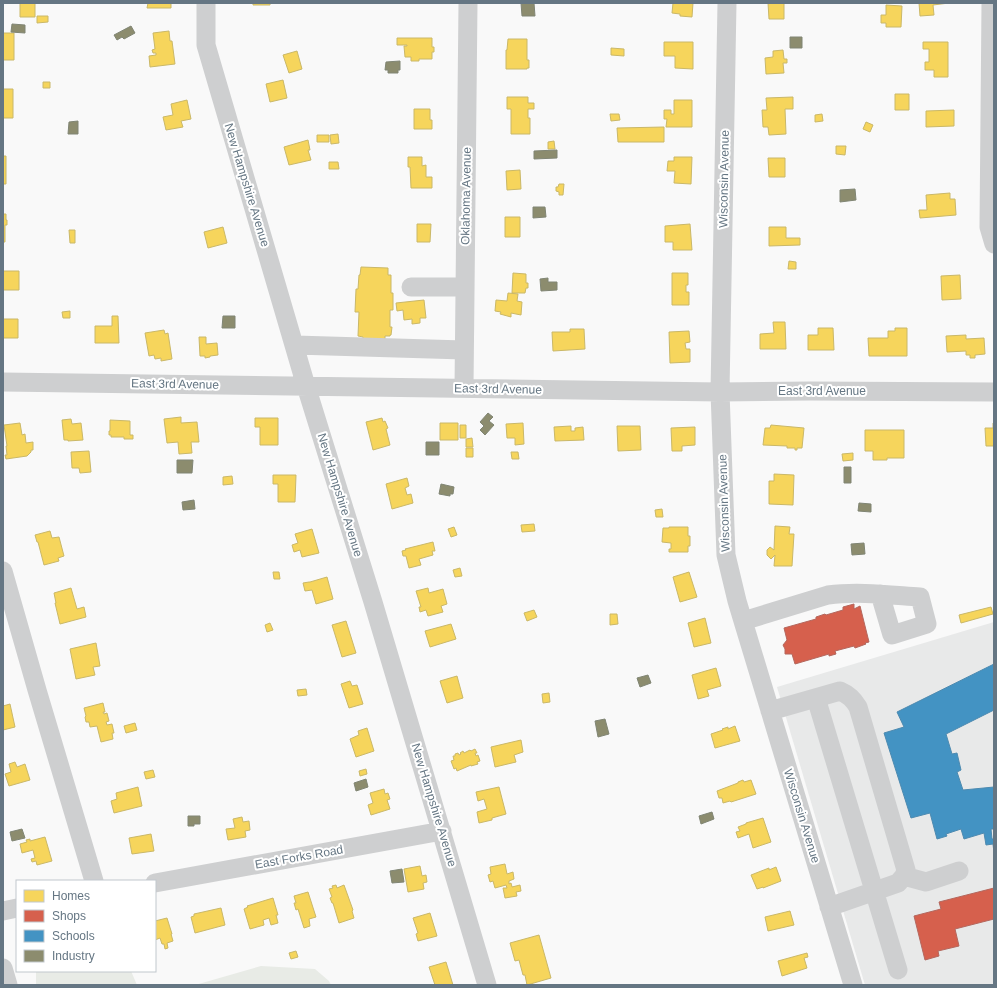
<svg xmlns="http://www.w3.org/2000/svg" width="997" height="988" viewBox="0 0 997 988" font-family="Arial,sans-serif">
  <rect width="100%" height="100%" fill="#f9f9f9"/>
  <!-- built -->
  <path fill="#e8e9e9" d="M994,622V985H865L777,687Z"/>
  <!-- green -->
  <path fill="#e8ebe6" d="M261,966L315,969L329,981L331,985H195Z
    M36,971H131L137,985H36Z"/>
  <!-- homes -->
  <path fill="#f6d55c" stroke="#cab868" d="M20,3H35V17H20Z
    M148,3H171V8H147Z
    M253,3H270V5H253Z
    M673,3H693L692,17L680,16V14L672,13Z
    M768,3H784V19H769Z
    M919,3H949L933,5L934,15L920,16Z
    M886,5L902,6L901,27H886V23H881V15H886Z
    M37,16H48V22L37,23Z
    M169,31L170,41H172L175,64L150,67L149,56L156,55V53H153L152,50L155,49L153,33Z
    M3,33H14V60H3Z
    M397,38H432V47H434V52H432V59H419V61H411V57H405L404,46H407V45H397Z
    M508,39H527V60H529V68H527V69H506V50H507Z
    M664,42H693V69L675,68V56H664Z
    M923,42H948V77H934V70H925V62H929V49H923Z
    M611,48L624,49V56L611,55Z
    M783,50L784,59H787V63H783L784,73L766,74L765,58L773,57V51Z
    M297,51L302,69L289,73L283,55Z
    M283,80L287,98L270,102L266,84Z
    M43,82H50V88H43Z
    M3,89H13V118H3Z
    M895,94H909V110H895Z
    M507,97H528V103H534V109H528V118H530V134H511V109H507Z
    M793,97V109H785L786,134L769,135L768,127H763L762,110H767L766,98Z
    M187,100L191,119L181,121L183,127L166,130L163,117L173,115L171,104Z
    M674,100H692V127H666L667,119H664V110H671V114H674Z
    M414,109H430V120H432V129H414Z
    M954,110V126L926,127V111Z
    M610,114H619L620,120L611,121Z
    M822,114L823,121L815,122V115Z
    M866,122L873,125L870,132L863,129Z
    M664,127V142H618L617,128Z
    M338,134L339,143L331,144L330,135Z
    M317,135H329V142H317Z
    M308,140L310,150H308L311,160L289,165L284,147Z
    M554,141L555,149H548V142Z
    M836,146H846L845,155L836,154Z
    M3,156H6V184H3Z
    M408,157H422V166L426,165V177H432V188H411L410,167H408Z
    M674,157H692L691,184L674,183L675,171H667L668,161H674Z
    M768,158H785V177H769Z
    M329,162H338L339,169H329Z
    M520,170L521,189L507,190L506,171Z
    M559,184H564L563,195H559V192L556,191V187H558Z
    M950,193V199H955L956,215L920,218L919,210H927L926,195Z
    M3,214H6V220H7V225H5V242H3Z
    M505,217H520V237H505Z
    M417,224H431L430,242H417Z
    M690,224L692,250H673V242H665V226Z
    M223,227L227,243L208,248L204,232Z
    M769,227H786V238H800V245L769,246Z
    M69,230H75V243H70Z
    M789,261L796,262V269H788Z
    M361,267L388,268V275H391V293H393V310H390V327H392L391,335H390V336H385V341L363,340V337L358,336L359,312H355L356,289H358L359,275H360Z
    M3,271H19V290H3Z
    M513,273L526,274V283H528V288H526L525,293H512Z
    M672,273H688V285H686V292H689V305H672Z
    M960,275L961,299L942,300L941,276Z
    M508,293L518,294L517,301L522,302L521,315L511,313V317L500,314L501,312L495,311L496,300L507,301Z
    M424,300L426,318H420V323L412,324V319L404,320L403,310L397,311L396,303Z
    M70,311V318H63L62,312Z
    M112,316H118L119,343H95V326H112Z
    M3,318V319H18V338H3Z
    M773,322H785L786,349H760V334L774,333Z
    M818,328H833L834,350H808V335H818Z
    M895,328H907V356H869L868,338H888V331H895Z
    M570,329H584L585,349L553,351L552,332H570Z
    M164,330L165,334L168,333L172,359L161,361V358L155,359L154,355L149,356L145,333Z
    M689,331L690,342L685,343L686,349H690V362L670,363L669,332Z
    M966,335V339L984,338L985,354L975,355V358H970V355H966V351L947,352L946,336Z
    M199,337H206V344L217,343L218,355L210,356V357L205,358V356H200Z
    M181,417V423L197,422L199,442H191L192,453L179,454L178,442L167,443L164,419Z
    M255,418H278V445H260V427H255Z
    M382,418L383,422L385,421L388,428L386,429L390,445L373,450L366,422Z
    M71,419L72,424L81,423L83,440L68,441V440H64L62,420Z
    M110,420L130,421V435H133V439H124V437H111V435H109V431H110Z
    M20,423L22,435L25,434L26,443L33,442V450H31V452L27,456L6,459L5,455H7L6,446H7L4,425Z
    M440,423H458V440H440Z
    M523,423L524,444L515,445V438H507L506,424Z
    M993,423H994V446H986L985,428H993Z
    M460,425H466V438H460Z
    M771,425L804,428L802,448H797V450H795V448H787V446L763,445L765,428H770Z
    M571,426V431H575V428L583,427L584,440L555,441L554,427Z
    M617,426H640L641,450L618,451Z
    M695,427V445L682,446V451H672L671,428Z
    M865,430H904V458H887V460H873V451H865Z
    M472,438L473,447H466V439Z
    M466,448H473V457H466Z
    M89,451L91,472L80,473L79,468H72L71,452Z
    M511,452H518L519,459H512Z
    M853,453V460L843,461L842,454Z
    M774,474L794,475L793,505L769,504V481H774Z
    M273,475H296L295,502H278V484H273Z
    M232,476L233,484L223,485V477Z
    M407,478L409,486L405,488L407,495L411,494L413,503L392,509L386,484Z
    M662,509L663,517H656L655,510Z
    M534,524L535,531L522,532L521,525Z
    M775,526L790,527L789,534H794L792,566H774L775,555L771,559L767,555V550L770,547L774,550Z
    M454,527L457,535L451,537L448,529Z
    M669,527H688V536H690V546H688V552H669V549H671V543L662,542L663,528H669Z
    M312,529L319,553L302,557L300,550L294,552L292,545L298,543L295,534Z
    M50,531L52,538L59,537L64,556L58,558L59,561L44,565L38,542H37L35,535Z
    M433,542L435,551H432L433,555L419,559L421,565L409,568L406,556H403L402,551L406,550L405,549Z
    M460,568L462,576L455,577L453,570Z
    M273,572H279L280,579H274Z
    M689,572L697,597L680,602L673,577Z
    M327,577L333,599L316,604L312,590L305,591L303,583L309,582H310Z
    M71,588L77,609L84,607L86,617L60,624L55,603H56L54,593Z
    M428,588L429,593L443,589L447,604L441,606L443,612L428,616L426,610L420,612L419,607H421L416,591Z
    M991,607L993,614L961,623L959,615Z
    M534,610L537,617L527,621L524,613Z
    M610,614H617L618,624L610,625Z
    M705,618L711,643L694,647L688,623Z
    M346,621L356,653L342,657L332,625Z
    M270,623L273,630L267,632L265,625Z
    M451,624L456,639L430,647L425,631Z
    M96,643L100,666L93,667L95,675L76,679L70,649Z
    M716,668L721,686L707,690L709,696L698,699L692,675Z
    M457,676L463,698L447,703L440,681Z
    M350,681L352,686L357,685L363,704L349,708L341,684Z
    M306,689L307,695L298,696L297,690Z
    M549,693L550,702L543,703L542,694Z
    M103,703L105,712H103L104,714L107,713L109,721L106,722L107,725L112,724L114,733H112L113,739L101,742L97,726L90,727L89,722H86L85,717L86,716L84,708Z
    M10,704L15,727L3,730V706Z
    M135,723L137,730L126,733L124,726Z
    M735,726L740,741L715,748L711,734L723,730L722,729L728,727V729Z
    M367,728L374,751L356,757L350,739L359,735L358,731Z
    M521,740L523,752L514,755L516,762L495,767L491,747Z
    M475,749L477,753H475L476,756L478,755L480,761L477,762L478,764L471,766V765L457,771L456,768L454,769L451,761L454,760L453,756H455V754L458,753L459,755L461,754L460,753L463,751L464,753L470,750L471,751Z
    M15,762L17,767L25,764L30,780L9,786L5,774L11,772L9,764Z
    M366,769L367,774L360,776L359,771Z
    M153,770L155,777L146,779L144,772Z
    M743,780L744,782L751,780L756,794L731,802L730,801L723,803L722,798H719L717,791L738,783V782Z
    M138,787L142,806L114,813L111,801L117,799L116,793Z
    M499,787L506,814L492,818V820L479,823L477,812L487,809L484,799L478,801L476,792Z
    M384,789L385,794L388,793L390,799L387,800L390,809L371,815L368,805L373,803L370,793Z
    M242,817L243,822L249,821L250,830L245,831L246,837L228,840L226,829L235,828L233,819Z
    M763,818L771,842L753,848L749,834L738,838L736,832L740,831L738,827L746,824V823Z
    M151,834L154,851L132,854L129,838Z
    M45,837L52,861L37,865L36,861L32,862L31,859L35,858L33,850L22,853L20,844L27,842L26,840L30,839V841Z
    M505,864L507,874L513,872L514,879L509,881V884L511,883L512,887L520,885L521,891L516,892L517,896L505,898L503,888H507L506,885L495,888L493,881L490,882L488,875L491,874L490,867Z
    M420,866L422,876L426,875L427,882L423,883L424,889L408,892L404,869Z
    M776,867L781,881L763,888V887L757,889L751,875L769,868V870Z
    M336,885L337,888L344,885L353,910L352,911L354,918L339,923L333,903H332L330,898L332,897L329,889L333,888L332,886Z
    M308,892L316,917L309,919L310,926L304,928L298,909L296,910L294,903H296L294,896Z
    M273,898L278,915H276L278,923L271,925L269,918L263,920L264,925L250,929L244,909L248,907L247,906Z
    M221,908L225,925L195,933L191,917L194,916V914Z
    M790,911L794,925L768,931L765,917Z
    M430,913L437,936L418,941L416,934L418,933L413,918Z
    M167,918L172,934H171L173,941L167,943L168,948L165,949L164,944H162L160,938L155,940V921Z
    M539,935L551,978L527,985L525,975H523L519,960L515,961L510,943Z
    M296,951L298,957L291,959L289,953Z
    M807,953L808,957L804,958L807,968L782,976L778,961Z
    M446,962L453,985H435L429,967Z"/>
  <!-- shops -->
  <path fill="#d6604d" stroke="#b4675d" d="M854,604V609L860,606L869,642L865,643L866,644L855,648L854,646L835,651L836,654L829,656V654L795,664L792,654H785V649L783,645L787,640L784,628L816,619V617L825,614L826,615L843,610V607Z
    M994,888V919L955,929L959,946L938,951L939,956L925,960L914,916L941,909L939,902Z"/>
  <!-- schools -->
  <path fill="#4393c3" stroke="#4d8ab0" d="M994,664V710L946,734L952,754L957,753L961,770L957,772L963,790L994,787V829H991L992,839H994V853L993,844L986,845L984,833L964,839L961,829L946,834L947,836L937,839L930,813L911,818L884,733L904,727L897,712Z"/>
  <!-- industry -->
  <path fill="#8c8c6e" stroke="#808574" d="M521,3H534L535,16H522Z
    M12,24L25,25V33L11,32Z
    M131,26L135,33L124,39L122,37L117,40L114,35Z
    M790,37H802V48H790Z
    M400,61V70H398V73H388V70H385L386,62Z
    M78,121V134H68L69,122Z
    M557,150V158L534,159V151Z
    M855,189L856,200L840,202V190Z
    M533,207H545L546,217L533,218Z
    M548,278V282H557V290L541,291L540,279Z
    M223,316H235V328H222Z
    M488,413L493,417L489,421L494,425L485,435L480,430L484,426L480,422Z
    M426,442H439V455H426Z
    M177,460H193L192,473H177Z
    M844,467H851V483H844Z
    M441,484L454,487L453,494H450V496L439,494Z
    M194,500L195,509L183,510L182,502Z
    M859,503L871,504V512L858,511Z
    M864,543L865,554L852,555L851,544Z
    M648,675L651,683L640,687L637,678Z
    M605,719L609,734L598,737L595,721Z
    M366,779L368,787L356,791L354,783Z
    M712,812L714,819L701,824L699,816Z
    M188,816H200V824H194V826H188Z
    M22,829L25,838L12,841L10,832Z
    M402,869L404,882L392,883L390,871Z"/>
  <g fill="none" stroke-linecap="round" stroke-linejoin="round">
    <!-- minor -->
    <path stroke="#cecfd0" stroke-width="19" d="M206,3V45L306,386L373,602L487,985
      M727,3L720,392L726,555L737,601L743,621L853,985
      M991,3L989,227L994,244
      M411,287H465
      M295,345L464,350
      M3,382L720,392L810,391L994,392
      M464,388L468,3
      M3,571L37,690L94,881
      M743,621L828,595C858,591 890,595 920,597L927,624L892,635L880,594
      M816,698L898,970
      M770,711L840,691C849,695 853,699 858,707L906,870L904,876L898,883L829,907
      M904,876L926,882L959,871
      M155,883L442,831
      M3,911L17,908
      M3,968L8,985"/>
  </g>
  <g text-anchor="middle" stroke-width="4" stroke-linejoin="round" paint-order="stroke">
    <!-- street labels -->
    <g font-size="12" fill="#657683" stroke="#fff">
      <text transform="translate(724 179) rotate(-89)" y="4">Wisconsin Avenue</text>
      <text transform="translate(247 185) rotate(73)" y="4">New Hampshire Avenue</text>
      <text transform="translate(466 196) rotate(-89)" y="4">Oklahoma Avenue</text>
      <text transform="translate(175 384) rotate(1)" y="4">East 3rd Avenue</text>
      <text transform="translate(498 389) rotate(1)" y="4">East 3rd Avenue</text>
      <text x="822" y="395">East 3rd Avenue</text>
      <text transform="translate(340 495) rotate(73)" y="4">New Hampshire Avenue</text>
      <text transform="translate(724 503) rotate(-92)" y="4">Wisconsin Avenue</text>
      <text transform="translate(434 805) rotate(73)" y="4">New Hampshire Avenue</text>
      <text transform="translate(802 816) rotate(73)" y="4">Wisconsin Avenue</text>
      <text transform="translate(299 857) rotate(-10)" y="4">East Forks Road</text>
    </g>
  </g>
  <!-- border -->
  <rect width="997" height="988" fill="none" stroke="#657683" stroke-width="8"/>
  <!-- legend -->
  <rect x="16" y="880" width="140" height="92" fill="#ffffff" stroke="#c1c8cd"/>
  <rect x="24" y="890" width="20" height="12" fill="#f6d55c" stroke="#c1c8cd"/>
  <text x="52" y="900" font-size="12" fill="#657683">Homes</text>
  <rect x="24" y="910" width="20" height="12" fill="#d6604d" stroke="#c1c8cd"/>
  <text x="52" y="920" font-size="12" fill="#657683">Shops</text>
  <rect x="24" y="930" width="20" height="12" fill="#4393c3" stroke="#c1c8cd"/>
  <text x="52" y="940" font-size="12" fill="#657683">Schools</text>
  <rect x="24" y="950" width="20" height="12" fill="#8c8c6e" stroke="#c1c8cd"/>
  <text x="52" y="960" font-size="12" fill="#657683">Industry</text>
</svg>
